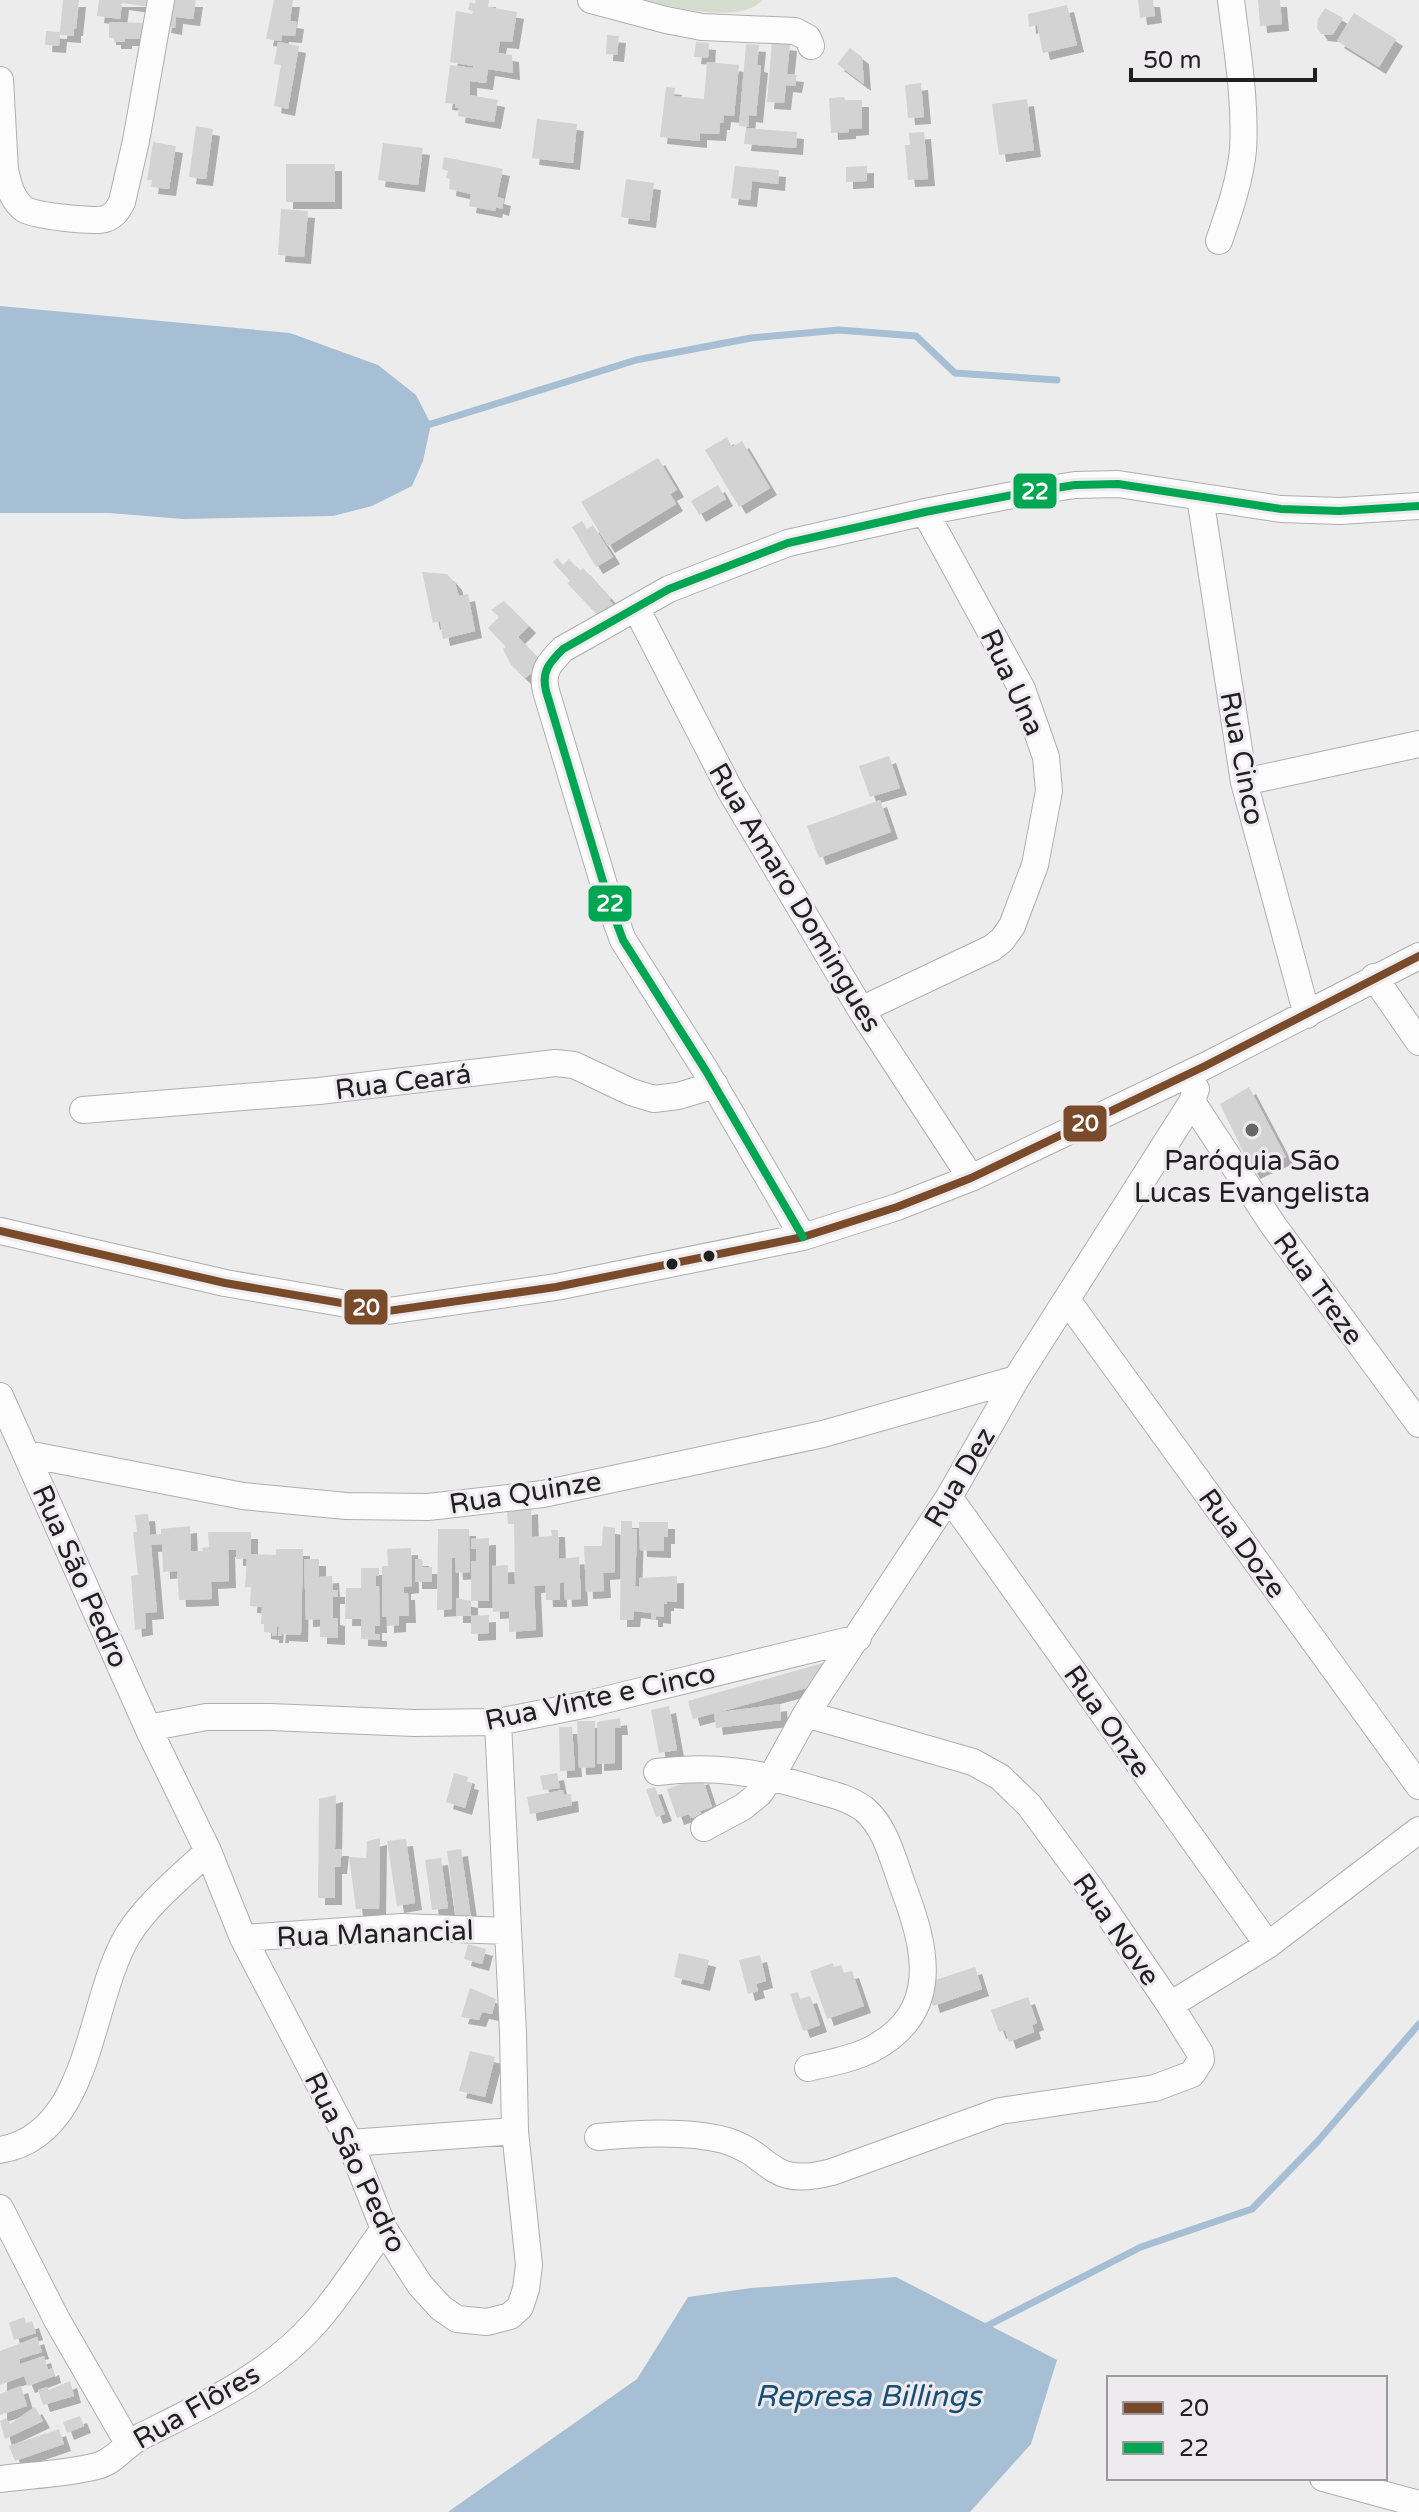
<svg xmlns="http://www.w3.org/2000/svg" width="1419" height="2512" viewBox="0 0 1419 2512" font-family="'Varela Round',sans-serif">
  <defs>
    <filter id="shadow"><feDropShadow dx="7" dy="7" stdDeviation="0" flood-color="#0004"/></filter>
  </defs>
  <rect width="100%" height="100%" fill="#edeced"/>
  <!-- green -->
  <path fill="#d3dccd" d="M643,0H763C739,25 673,7 643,0Z"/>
  <!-- water -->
  <path fill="#a7bfd4" d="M0,306L290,333L378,365L416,395L431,424L423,461L412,486L372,506L333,516L183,519L109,513H0Z
    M896,2277L1057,2360L1031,2444L970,2512H448L637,2379L688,2297L751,2288Z"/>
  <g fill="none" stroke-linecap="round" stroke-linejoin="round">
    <!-- stream -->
    <path stroke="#a7bfd4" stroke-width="7" d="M422,425L431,424L636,360L751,338L839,330L916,336L955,373L1057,380
      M981,2329L1141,2247L1252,2209L1318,2141L1419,2024"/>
  </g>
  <!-- building -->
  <path fill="#d4d3d4" filter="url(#shadow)" d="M63,0H79L76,29H74V36L60,35L59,46L45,45L46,31L60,32Z
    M99,0H158L157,8L122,3L120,19L97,16Z
    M168,0H196L193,19L176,17L175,28L164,26Z
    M274,0H293L290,21L297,22L295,36L282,35L281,41L266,39Z
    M476,0H489L488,7L517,12L512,42L500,41L498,53L512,55L513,73L488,69L486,83L470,81V95L498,100L494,122L458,116L459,108L455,107V104L445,103L450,65L473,68V66L450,62L456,11L472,14L473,11L468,10L470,2L475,4Z
    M1138,0H1153L1155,16L1140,18Z
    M1258,0H1280L1282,24L1260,26Z
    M1067,5L1077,45L1043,53L1037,25L1029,27L1028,14Z
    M1325,8L1343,18L1333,34L1330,35L1321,34L1317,28L1318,19Z
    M1354,13L1396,39L1379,67L1337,41Z
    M109,22L145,23L144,39H125V42H114V38H109Z
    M607,35L619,36L617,55L606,54Z
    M278,42L299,46L288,109L274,106L281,65L274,64Z
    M696,42L709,43L708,58L694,57Z
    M772,42L790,44L787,74L797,75L795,86L786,85L784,103L767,102Z
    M746,44L759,45L757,65L761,66L756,116L749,115L748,127L739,126Z
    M850,48L862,57L864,84L837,64Z
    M707,62L739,65L734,116L724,115L723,123H720L719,134L700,133V141L660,137L666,87L675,88L674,96L704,99Z
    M921,83L924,117L908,118L905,85Z
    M844,97L845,100H862V128L849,129V132L831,133L829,98Z
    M1027,99L1034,150L999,155L992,104Z
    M537,119L577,124L573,163L532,158Z
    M196,126L213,129L206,179L189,177Z
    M746,128L797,132L796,148L744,144Z
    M924,132L928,179L908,180L905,145H910L909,133Z
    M153,142L176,146L169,189L151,187L152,180H147Z
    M383,143L423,148L418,185L378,180Z
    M444,157L503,169L497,197L504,199L502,209L496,207L495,211L469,206L471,194L449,189L450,179L446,178L448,171L442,169Z
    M286,164H335V202H286Z
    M735,166L779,170L778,184L752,181L750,200L731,198Z
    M867,166V181L846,182V167Z
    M626,179L654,183L649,221L621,217Z
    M281,209L308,211L304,257L278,255Z
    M727,437L732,447L742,441L770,488L739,507L705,450Z
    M658,458L677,490L670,494L676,504L608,546L581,502Z
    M718,485L726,499L699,515L691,501Z
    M582,521L587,529L593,525L613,557L596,567L572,527Z
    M557,558L563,565L569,559L580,571L583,568L611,599L609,600L619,611L604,622L567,583L570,581L553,562Z
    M422,572L447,574L455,583L459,596L468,594L475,631L443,639L440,621L433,623Z
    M504,601L529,626L518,637L544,664L525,678L511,665L503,649L506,647L488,628L499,617L491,610Z
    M889,756L900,788L870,797L859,766Z
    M880,800L891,832L819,858L807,826Z
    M1249,1087L1286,1157L1253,1172L1220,1104Z
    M531,1507L532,1537L552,1536L551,1530H558L559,1559L579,1557L581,1599L565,1600L564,1582L560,1583V1600H546L545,1585L534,1586L536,1630L509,1632V1611L493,1612L492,1566L508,1565V1584H515L514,1524H508L507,1512Z
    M148,1514L150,1535L161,1534V1529L190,1526L191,1551H203L202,1548L209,1547L208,1532H251V1554L276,1555V1549H303L301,1635L282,1634V1636H278L279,1627L277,1626L276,1636H272V1633L264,1632V1624H261L262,1607L250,1606L251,1587H245L247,1558L236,1559V1550H228L229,1581L211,1582L212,1599L179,1600L177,1571L163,1572L162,1544L151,1545L157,1612L145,1613L146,1628L135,1630L131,1576L138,1575L133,1532H137L135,1515Z
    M621,1521H632V1529H637L635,1586L639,1587V1578L677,1576V1602L667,1601V1604H664V1617L656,1616V1620H651V1613L634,1611L633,1620H620Z
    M639,1522H668V1537H664V1551L640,1550Z
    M603,1526L615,1528V1572L603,1573L604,1591L586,1592L584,1546H602Z
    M438,1529H469L470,1572L456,1573L455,1558H452V1609L437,1610Z
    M489,1538V1601H471V1561H476V1549H471V1539Z
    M411,1548L412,1586L404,1587V1593H408L409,1616H399V1625L387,1626V1616L382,1617V1566H388L387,1549Z
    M304,1559H319V1577L332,1576L333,1590H338V1597H333V1618L338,1619V1638L320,1637V1619L306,1620Z
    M415,1559H422L423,1567H432V1582H415Z
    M361,1568H379V1576H376V1586H379L380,1626H375V1634H380V1640L361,1639V1619H345L346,1588H361Z
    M456,1598L471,1601V1616H456Z
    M489,1615V1633L471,1634V1616Z
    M823,1663L824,1669L814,1686L693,1719L688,1701Z
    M780,1704L781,1720L716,1728L714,1713Z
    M669,1706L677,1750L659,1753L651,1710Z
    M620,1718L621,1728H615V1763L597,1764V1722Z
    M577,1721H595V1767L579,1768Z
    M559,1727H572L575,1770L560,1771Z
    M454,1773L468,1777L467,1782L472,1783L465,1808L446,1802Z
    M557,1773L560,1788L543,1790L540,1776Z
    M702,1777L712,1807L700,1811L702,1815L691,1818L689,1814L677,1818L667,1789Z
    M655,1787L665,1814L656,1817L646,1789Z
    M563,1790L564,1795L571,1794L572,1805L530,1814L527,1797Z
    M336,1795L335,1849H342L340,1867H335V1898H318L319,1799Z
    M380,1838L379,1909H356L349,1857L366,1858L367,1841Z
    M406,1839L415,1903L397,1906L387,1841Z
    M461,1849L471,1918L456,1920L447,1851Z
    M441,1858L448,1908L432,1910L425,1860Z
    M468,1944L486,1949L482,1964L464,1959Z
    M679,1953L709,1960L703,1984L674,1977Z
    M760,1955L766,1981L756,1984L758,1991L748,1994L739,1960Z
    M833,1963L834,1967L841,1965L844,1973L852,1971L864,2006L827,2019L810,1971Z
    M975,1967L982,1989L933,2006L926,1983Z
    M470,1988L496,1999L492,2014L482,2012L479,2020L461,2017Z
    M798,1992L800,1999L810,1996L820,2025L803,2031L790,1994Z
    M1028,1997L1037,2023L1032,2025L1034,2032L1009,2042L1005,2030L999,2032L991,2010Z
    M470,2051L495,2057L485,2097L459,2091Z
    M24,2317L26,2323L32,2321L36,2333L14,2340L9,2323Z
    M37,2337L42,2352L19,2359L20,2364L44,2356L48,2370L52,2368L54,2376L28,2386L24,2376L0,2385V2351Z
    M70,2381L74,2396L43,2405L38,2390L47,2387L49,2390Z
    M21,2386L27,2406L0,2415V2394Z
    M35,2407L43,2421L5,2439L0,2421L6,2418L10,2424Z
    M80,2416L84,2426L67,2433L63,2422Z
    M59,2429L64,2444L15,2461L9,2446Z"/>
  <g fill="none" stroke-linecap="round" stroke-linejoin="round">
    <defs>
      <path id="minor" d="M591,0L666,20L702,27L795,31L808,38L811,46
        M0,80L5,170C8,184 12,200 24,209C35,216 92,222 105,219C114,216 118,210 122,202L136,141L161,0
        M1219,241C1229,212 1240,181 1243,150C1246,100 1237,50 1231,0
        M1200,497L1244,782L1307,1015
        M636,608L730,790L861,1010L971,1178
        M1244,782L1419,744
        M1374,977L1419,1042
        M861,1010L992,948L1002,940L1012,926L1035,865L1049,791L1046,757L1022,689L925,512
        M1196,1089L1192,1102L1273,1225L1419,1424
        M83,1110L319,1091L555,1063L574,1065L631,1092L654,1099L678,1096L715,1085
        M0,1231L225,1283L388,1311L556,1287L803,1237L897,1207L971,1178L1205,1066L1419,956
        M803,1237L706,1071L623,940L610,905L546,691C541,671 550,662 563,649L669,589L788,543L925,512L1018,494L1075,485L1118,484L1281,509L1340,511L1419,506
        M1067,1300L1419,1786
        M0,1396L148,1728L208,1851L243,1938L350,2143L384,2229L420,2285L441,2308L457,2319L487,2322L510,2316L520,2307L526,2289L529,2265L515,2131L513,2033L498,1722
        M27,1454L243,1496L346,1506L428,1507L543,1494L823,1434L1016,1379
        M949,1497L1268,1945
        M806,1714L973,1762L1000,1777L1029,1805L1089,1886L1170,2005L1268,1945L1419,1830
        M148,1728L206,1717H270L414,1723L498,1722L588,1704L858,1638
        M657,1772C714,1765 759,1772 813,1789C831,1794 849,1798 864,1809C885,1826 893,1859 902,1884C926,1947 943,2011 872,2049C853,2059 829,2063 808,2068
        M704,1828L743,1807L759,1794L772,1776L806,1714L949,1497L1016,1379L1192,1102
        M243,1938L402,1927L508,1931
        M598,2137C637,2133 686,2130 724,2140C775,2155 766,2189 832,2172L1000,2111L1155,2088L1192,2074L1201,2060L1200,2053L1170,2005
        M350,2143L515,2131
        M0,2150C92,2135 88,2001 128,1935C148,1903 181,1877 208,1851
        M0,2208L57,2320L128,2443
        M1323,2478L1419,2504
        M0,2479C32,2475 66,2474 97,2466C116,2461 125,2444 142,2436C204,2405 268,2376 315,2323C341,2294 361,2260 384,2229"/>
    </defs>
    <!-- minor casing -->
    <use href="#minor" stroke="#afaeaf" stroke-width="28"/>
    <!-- minor -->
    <use href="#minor" stroke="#fcfcfc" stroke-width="26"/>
    <defs>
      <path id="bus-1" d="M0,1231L225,1283L388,1311L556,1287L803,1237L897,1207L971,1178L1205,1066L1419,956"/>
      <path id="bus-2" d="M803,1237L706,1071L623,940L610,905L546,691C541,671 550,662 563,649L669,589L788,543L925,512L1018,494L1075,485L1118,484L1281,509L1340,511L1419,506"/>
    </defs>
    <!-- bus-1 casing -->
    <use href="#bus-1" stroke="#edebee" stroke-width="14"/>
    <!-- bus-2 casing -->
    <use href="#bus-2" stroke="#edebee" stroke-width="14"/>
    <!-- bus-1 -->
    <use href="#bus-1" stroke="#7a4b2a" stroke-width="8"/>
    <!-- bus-2 -->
    <use href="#bus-2" stroke="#00a651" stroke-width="8"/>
  </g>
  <!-- markers -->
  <circle fill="#686768" stroke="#edebee" stroke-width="3" cx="1252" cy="1130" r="8"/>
  <g fill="#212021" stroke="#edebee" stroke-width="3">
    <circle cx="709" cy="1256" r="7"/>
    <circle cx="672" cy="1264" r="7"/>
  </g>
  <g text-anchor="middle" stroke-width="6" stroke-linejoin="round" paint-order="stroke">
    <!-- street labels -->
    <g font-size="28" fill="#212021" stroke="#edebee">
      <text transform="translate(1013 682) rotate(65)" y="10">Rua Una</text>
      <text transform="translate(1243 758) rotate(79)" y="10">Rua Cinco</text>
      <text transform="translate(796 897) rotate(59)" y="10">Rua Amaro Domingues</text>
      <text transform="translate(403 1081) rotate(-7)" y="10">Rua Ceará</text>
      <text transform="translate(1319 1288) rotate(54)" y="10">Rua Treze</text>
      <text transform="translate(959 1477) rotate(-59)" y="10">Rua Dez</text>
      <text transform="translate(525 1492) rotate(-9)" y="10">Rua Quinze</text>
      <text transform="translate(1243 1543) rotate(54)" y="10">Rua Doze</text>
      <text transform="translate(81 1576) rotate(66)" y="10">Rua São Pedro</text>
      <text transform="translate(600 1696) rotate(-12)" y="10">Rua Vinte e Cinco</text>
      <text transform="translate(1108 1721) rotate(55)" y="10">Rua Onze</text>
      <text transform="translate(1117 1929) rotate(55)" y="10">Rua Nove</text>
      <text transform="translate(375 1933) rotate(-2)" y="10">Rua Manancial</text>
      <text transform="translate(356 2162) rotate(64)" y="10">Rua São Pedro</text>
      <text transform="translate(196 2406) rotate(-30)" y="10">Rua Flôres</text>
    </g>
    <!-- poi labels -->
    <g font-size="28" fill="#212021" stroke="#edebee">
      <text x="1252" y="1170">Paróquia São<tspan x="1252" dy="32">Lucas Evangelista</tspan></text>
    </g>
    <!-- water labels -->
    <g font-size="30" font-style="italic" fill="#154e76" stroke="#edebee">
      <text x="868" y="2406">Represa Billings</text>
    </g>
  </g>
  <g stroke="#edebee" stroke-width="3">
    <rect x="1012" y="472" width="46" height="38" rx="8" fill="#00a651"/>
    <rect x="587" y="884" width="46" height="39" rx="8" fill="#00a651"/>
    <rect x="1062" y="1104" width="46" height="39" rx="8" fill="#7a4b2a"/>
    <rect x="343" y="1288" width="46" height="38" rx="8" fill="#7a4b2a"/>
  </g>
  <g font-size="22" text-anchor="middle" font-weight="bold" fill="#fff">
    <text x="1035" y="499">22</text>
    <text x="610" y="911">22</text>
    <text x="1085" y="1131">20</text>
    <text x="366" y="1315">20</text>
  </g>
  <!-- legend -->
  <rect x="1107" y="2376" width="280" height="104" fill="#edebee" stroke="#9b9a9c" stroke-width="2"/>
  <rect x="1123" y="2402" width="40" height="12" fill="#7a4b2a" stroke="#9b9a9c" stroke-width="2"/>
  <text x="1179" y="2416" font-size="24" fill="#212021">20</text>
  <rect x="1123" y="2442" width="40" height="12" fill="#00a651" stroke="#9b9a9c" stroke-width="2"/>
  <text x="1179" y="2456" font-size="24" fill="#212021">22</text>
  <!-- scale -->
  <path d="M1131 68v12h184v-12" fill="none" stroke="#212021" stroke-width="4"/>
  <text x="1143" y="68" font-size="24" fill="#212021" stroke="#edebee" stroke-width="6" paint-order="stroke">50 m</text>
</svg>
